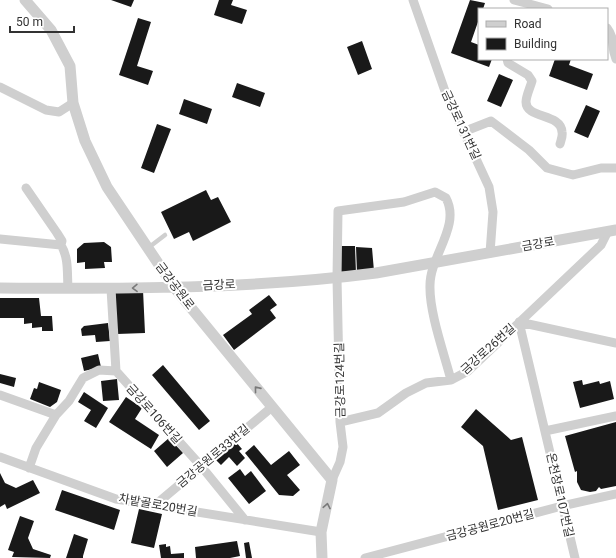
<svg xmlns="http://www.w3.org/2000/svg" width="616" height="558" viewBox="0 0 616 558" font-family="Roboto,'Noto Sans KR',sans-serif">
  <rect width="100%" height="100%" fill="#fff"/>
  <!-- building -->
  <path fill="#191919" d="M111,0H134L131,7Z
    M219,0H233L231,5L247,10L242,24L214,15Z
    M470,0L485,3L483,9H479V19L471,42L479,45V59H492L489,67L451,53Z
    M138,18L151,22L137,66L153,71L148,85L119,75Z
    M362,41L372,69L358,75L347,47Z
    M555,59H571L569,65L593,74L587,90L549,76Z
    M499,74L513,80L501,107L487,101Z
    M237,83L265,93L260,107L232,97Z
    M184,99L212,109L207,124L179,114Z
    M586,105L600,111L588,138L574,132Z
    M157,124L171,129L154,173L141,168Z
    M206,190L211,200L218,197L231,222L193,241L189,232L174,239L161,212Z
    M104,242L111,247L112,262H104L105,268L85,269V262L77,263V249L84,243Z
    M340,246H355L356,273L341,274Z
    M356,247L372,248L374,271L357,273Z
    M143,290L145,333L117,334L115,291Z
    M269,295L277,305L270,310L276,318L234,350L223,335L252,314L249,310Z
    M0,298H39L41,316H52L53,331H42V327L32,328V323L24,324V318H0Z
    M108,323L110,341L96,342L95,335L82,336L81,329L84,326Z
    M98,354L101,367L84,371L81,358Z
    M163,365L210,421L199,430L152,375Z
    M0,374L16,378L14,387L0,383Z
    M117,379L119,400L103,401L101,381Z
    M582,380L583,385L599,381L600,384L610,381L614,399L580,408L573,382Z
    M39,382L61,390L57,402L50,407L30,399L34,388L37,389Z
    M84,392L108,408L96,428L84,421L91,410L78,402Z
    M126,397L142,408L135,419L159,435L151,449L109,422Z
    M476,409L511,440L522,437L538,500L498,510L483,446L461,427Z
    M616,422V486L601,489L599,487L596,491L590,492L581,490L577,482V471L575,472L565,436Z
    M169,438L183,453L167,467L154,451Z
    M236,442L242,449L239,451L245,458L237,466L229,457L221,465L216,460Z
    M254,445L271,465L289,451L300,465L287,475L300,490L293,496L279,495L245,453Z
    M240,469L245,476L251,471L266,491L249,504L228,478Z
    M0,473L5,483L16,488L33,480L40,493L7,509L5,504L0,507Z
    M62,490L120,510L114,530L55,510Z
    M139,509L162,514L154,548L131,543Z
    M20,516L34,521L28,538L33,549L51,555L50,558L12,557L14,552L8,550Z
    M74,534L88,539L83,556V558H66Z
    M237,541L240,556L230,558H196L195,547Z
    M249,542L252,558H246L244,543Z
    M166,544V547L170,546L171,554L184,553V558H161L159,545Z"/>
  <g fill="none" stroke-linecap="round" stroke-linejoin="round">
    <!-- service -->
    <path stroke="#cfcfcf" stroke-width="4.5" d="M148,248L165,235"/>
    <!-- minor -->
    <path stroke="#cfcfcf" stroke-width="9" d="M413,0L446,94L489,187L493,212L490,253
      M514,0L548,9
      M607,28C616,40 610,45 616,59
      M507,59L508,63L528,75L532,81C530,88 526,96 526,102C526,119 561,113 562,132C563,136 561,140 560,144
      M0,87L46,110L59,112L73,103
      M463,132L491,121L529,150L547,168L573,175L601,168H616
      M0,239L61,245L62,241L57,233L26,188
      M61,245C69,258 67,274 68,288
      M111,289L116,371L201,466L245,520
      M0,395L56,415L69,401L83,378L99,370L116,371
      M340,422L378,413L406,393L426,383L451,380L468,371L601,245L608,231
      M545,431L616,416
      M0,457L116,499L321,532
      M29,468L36,448L56,415
      M332,480L340,462L343,447L340,422L337,278L338,211L404,202L435,192L446,198C461,226 430,256 430,285C429,312 444,353 451,380
      M154,506L272,407
      M365,558L562,506L616,494
      M575,558L519,322L616,343"/>
    <!-- tertiary -->
    <path stroke="#cfcfcf" stroke-width="11" d="M25,0L51,30L70,66L73,103L85,141L107,187L174,287L332,480L321,532L322,558
      M0,288C125,289 252,289 376,273L616,230"/>
  </g>
  <!-- one-way arrows -->
  <defs><path id="oneway-chevron" d="M-2-3.5L2.5 0L-2 3.5" fill="none" stroke-width="1.6" stroke-linecap="round" stroke-linejoin="round"/></defs>
  <g stroke="#797979">
    <use href="#oneway-chevron" transform="translate(135 288) rotate(179)"/>
    <use href="#oneway-chevron" transform="translate(257 389) rotate(-129)"/>
    <use href="#oneway-chevron" transform="translate(327 506) rotate(-79)"/>
  </g>
  <g text-anchor="middle" stroke-width="4" stroke-linejoin="round" paint-order="stroke">
    <!-- street labels -->
    <g font-size="12" fill="#323232" stroke="#fff">
      <text transform="translate(461 125) rotate(65)" y="4">금강로131번길</text>
      <text transform="translate(538 244) rotate(-10)" y="4">금강로</text>
      <text transform="translate(219 285) rotate(-3)" y="4">금강로</text>
      <text transform="translate(175 286) rotate(53)" y="4">금강공원로</text>
      <text transform="translate(488 349) rotate(-42)" y="4">금강로26번길</text>
      <text transform="translate(340 380) rotate(-91)" y="4">금강로124번길</text>
      <text transform="translate(154 414) rotate(48)" y="4">금강로106번길</text>
      <text transform="translate(213 456) rotate(-40)" y="4">금강공원로33번길</text>
      <text transform="translate(560 495) rotate(77)" y="4">온천장로107번길</text>
      <text transform="translate(158 505) rotate(10)" y="4">차밭골로20번길</text>
      <text transform="translate(490 525) rotate(-15)" y="4">금강공원로20번길</text>
    </g>
  </g>
  <!-- legend -->
  <rect x="478" y="8" width="130" height="52" fill="#ffffff" stroke="#adadad"/>
  <rect x="486" y="21" width="20" height="6" fill="#cfcfcf" stroke="#adadad"/>
  <text x="514" y="28" font-size="12" fill="#323232">Road</text>
  <rect x="486" y="38" width="20" height="12" fill="#191919" stroke="#adadad"/>
  <text x="514" y="48" font-size="12" fill="#323232">Building</text>
  <!-- scale -->
  <path d="M10 26v6h64v-6" fill="none" stroke="#323232" stroke-width="2"/>
  <text x="16" y="26" font-size="12" fill="#323232" stroke="#ffffff" stroke-width="3" paint-order="stroke">50 m</text>
</svg>
